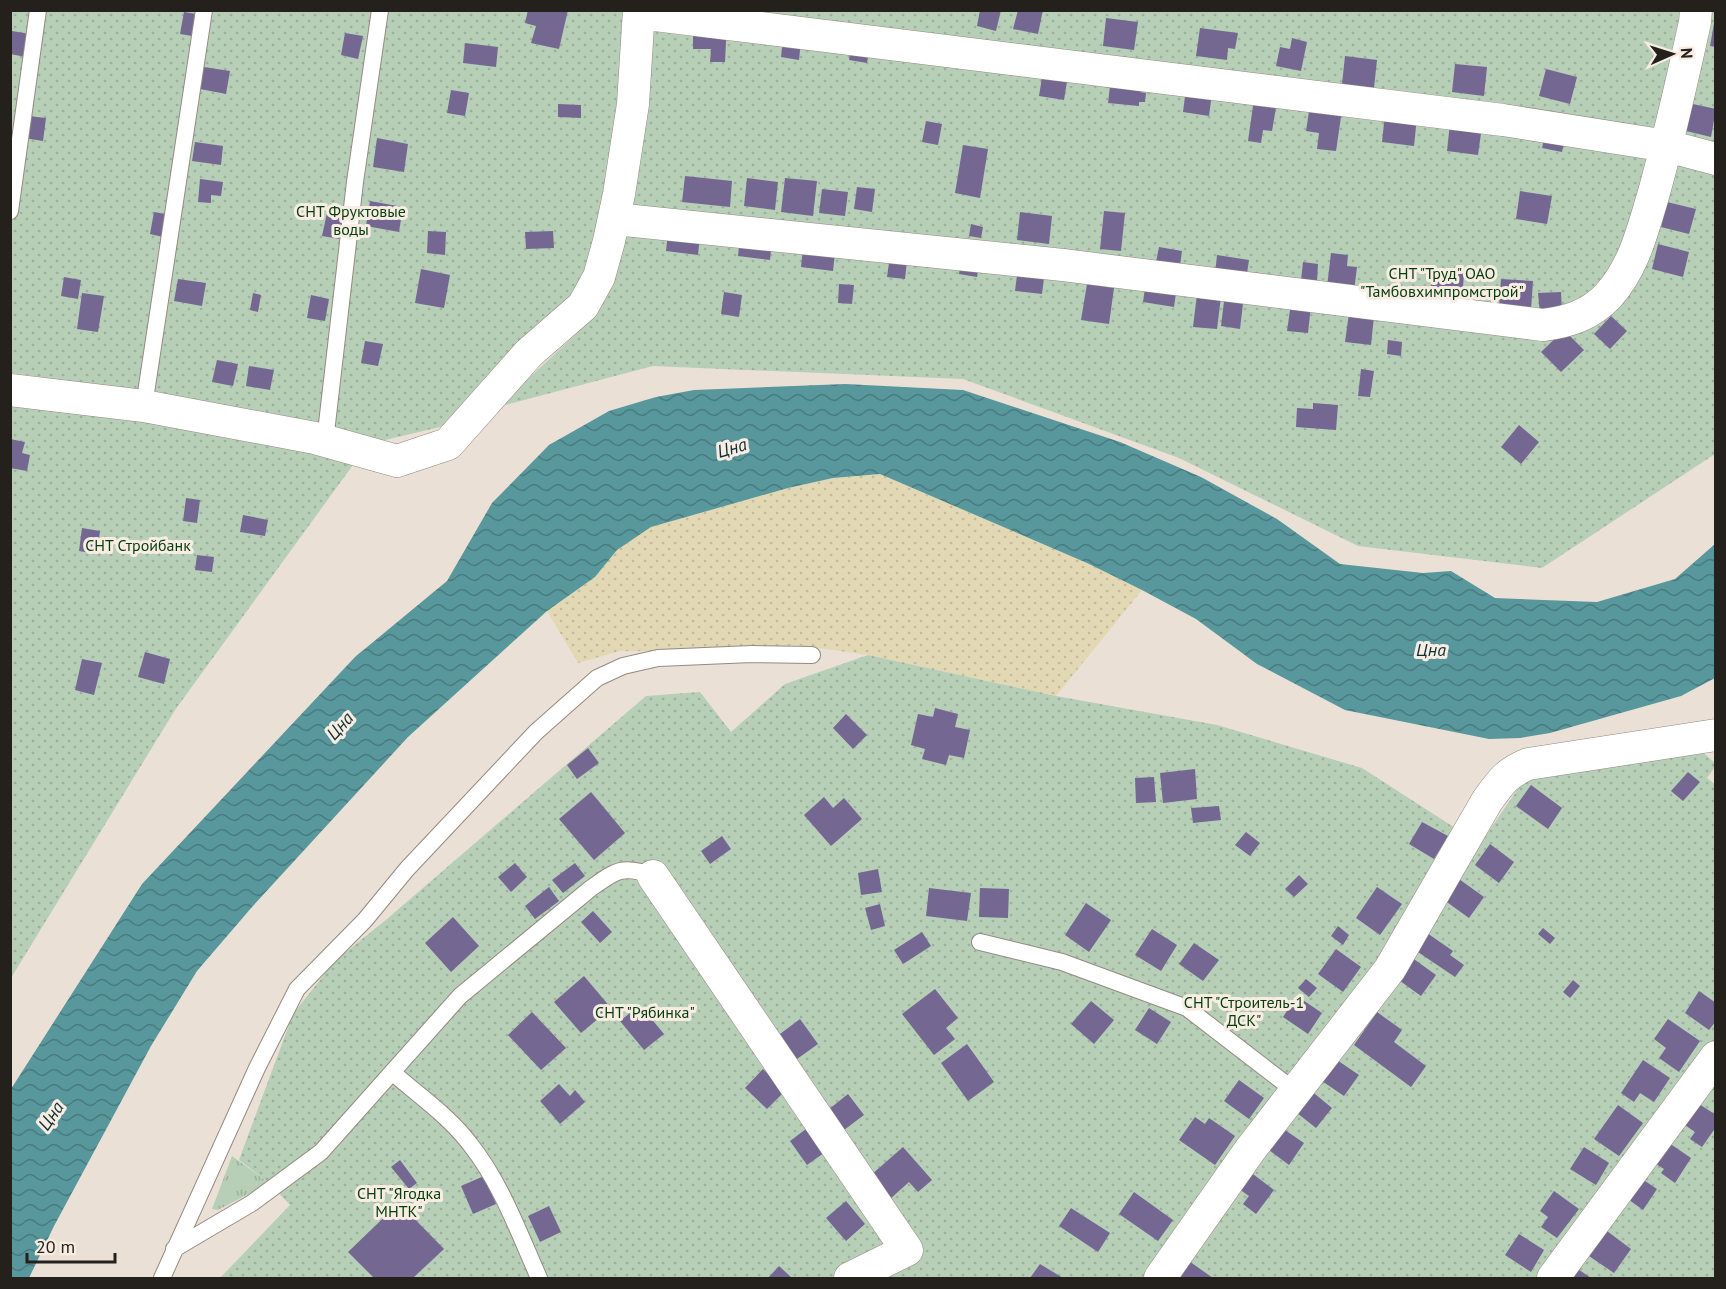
<svg xmlns="http://www.w3.org/2000/svg" width="1726" height="1289" viewBox="0 0 1726 1289" font-family="'PT Sans',sans-serif">
  <defs>
    <pattern id="grass-tufts" width="24" height="20" patternUnits="userSpaceOnUse" patternTransform="scale(1.5)"><rect width="24" height="20" fill="#b6cfb6"/><path d="M3 7l-1-3M5 7V3M7 7l1-3M15 17l-1-3M17 17v-4M19 17l1-3" fill="none" stroke="#9cb19c"/></pattern>
    <pattern id="sand-dots" width="8" height="8" patternUnits="userSpaceOnUse" patternTransform="scale(1.5)"><rect width="8" height="8" fill="#e2d9b4"/><path d="M2 2h.1M6 6h.1" fill="none" stroke="#c2ba9a" stroke-width="1.8" stroke-linecap="round"/></pattern>
    <pattern id="park-dots" width="8" height="8" patternUnits="userSpaceOnUse" patternTransform="scale(1.5)"><rect width="8" height="8" fill="#b6cfb6"/><path d="M2 2h.1M6 6h.1" fill="none" stroke="#9cb19c" stroke-width="1.8" stroke-linecap="round"/></pattern>
    <pattern id="water-waves" width="16" height="10" patternUnits="userSpaceOnUse" patternTransform="scale(1.5)"><rect width="16" height="10" fill="#58979c"/><path d="M0 5q4-4 8 0t8 0" fill="none" stroke="#497b7e"/></pattern>
  </defs>
  <rect width="100%" height="100%" fill="#ebe0d6"/>
  <!-- grass -->
  <path fill="url(#grass-tufts)" d="M232,1156L269,1183L218,1210L212,1209Z"/>
  <!-- sand -->
  <path fill="url(#sand-dots)" d="M880,474L1087,563L1142,590L1056,696L868,655L797,645L713,652L620,651L578,663L547,611L595,577L617,550L651,527L788,488L833,478Z"/>
  <!-- park -->
  <path fill="url(#park-dots)" d="M11,11H640L599,250L566,304L461,422L381,441L151,392L11,373Z
    M656,11H1715V454L1542,568L1358,546L1179,458L963,379L653,366L498,407L592,319L606,297L630,197Z
    M11,399L358,458L175,710L11,978Z
    M868,655L1056,696L1217,725L1362,768L1480,844L1524,780L1698,748L1715,763V767L1707,778L1716,785L1715,1278H220L290,1205L269,1183L239,1160L293,1014L335,961L387,919L646,696L700,692L731,732L785,684Z"/>
  <!-- water -->
  <path fill="url(#water-waves)" d="M845,384L963,390L1120,442L1201,477L1277,519L1340,564L1423,573L1451,571L1495,598L1597,602L1675,579L1715,544V678L1681,696L1550,733L1520,738L1489,739L1345,710L1257,664L1196,619L1142,590L1087,563L880,474L833,478L788,488L651,527L617,550L595,577L547,611L408,737L252,907L197,971L151,1046L54,1226L29,1278H11V1089L142,884L355,657L447,581L492,503L549,445L609,411L656,397L694,390Z"/>
  <!-- building -->
  <path fill="#746892" d="M528,10H568L559,49L531,43L536,26L525,23Z
    M980,10H1001L996,31L977,26Z
    M1018,10H1043L1038,34L1013,29Z
    M184,12L202,15L198,37L180,34Z
    M1106,18L1138,22L1134,50L1103,46Z
    M693,20L727,21L725,62H710L711,49H693Z
    M1714,23H1716V47L1710,46Z
    M1200,28L1238,33L1235,49L1228,48L1227,60L1196,56Z
    M784,29L802,31L799,60L781,57Z
    M12,31L30,34L26,57L10,54Z
    M345,33L363,36L358,59L341,55Z
    M853,37L871,40L867,63L849,60Z
    M1292,38L1307,42L1301,71L1276,66L1280,47L1290,49Z
    M465,43L498,47L496,67L463,63Z
    M1345,56L1377,60L1374,88L1342,84Z
    M1045,59L1070,63L1064,100L1039,96Z
    M1455,64L1487,67L1484,96L1452,92Z
    M204,67L230,71L226,94L200,89Z
    M1546,69L1577,77L1570,104L1539,96Z
    M1142,78L1140,92L1146,93L1145,102H1139V106L1108,103L1110,86Z
    M1187,81L1213,85L1209,116L1183,112Z
    M451,90L469,93L465,116L447,113Z
    M1254,99L1277,102L1272,131L1263,130L1261,143L1248,141Z
    M558,104L581,105V118L558,117Z
    M1693,104L1716,109L1711,137L1686,131Z
    M1310,105L1342,110L1336,151L1317,149L1319,133L1306,131Z
    M1385,114L1417,117L1414,146L1382,142Z
    M28,116L46,118L43,141L24,138Z
    M926,121L942,124L938,145L922,142Z
    M1450,123L1482,126L1478,155L1447,151Z
    M1545,135L1565,139L1562,152L1542,148Z
    M377,138L408,144L404,172L373,167Z
    M195,142L223,146L221,165L192,161Z
    M963,145L988,149L980,198L955,193Z
    M685,176L732,181L730,207L682,202Z
    M747,178L778,182L775,210L744,206Z
    M785,178L817,181L813,216L781,212Z
    M200,179L223,182L221,196L211,195V203L198,202Z
    M857,187L875,189L872,212L854,209Z
    M822,189L848,192L845,216L819,213Z
    M1520,191L1552,196L1547,224L1516,219Z
    M370,201L403,207L399,232L366,226Z
    M1667,202L1696,209L1689,234L1661,227Z
    M1104,211L1125,213L1121,251L1100,249Z
    M154,212L172,215L167,238L150,234Z
    M1020,212L1052,216L1049,244L1017,240Z
    M327,213L344,217L340,239L322,236Z
    M669,223L701,226L698,255L666,251Z
    M971,224L983,227L981,238L969,236Z
    M741,228L773,231L770,260L738,256Z
    M428,231L446,232L445,255L427,253Z
    M553,231L554,248L526,249L525,232Z
    M804,239L836,243L833,271L801,267Z
    M1658,244L1689,252L1683,277L1652,269Z
    M1159,247L1182,251L1180,266L1156,262Z
    M891,249L908,251L905,279L887,277Z
    M1331,253L1348,255L1347,266L1357,267L1354,291L1327,287Z
    M1217,255L1249,260L1246,280L1215,275Z
    M961,258L980,261L977,277L959,274Z
    M1303,262L1318,264L1317,282L1301,280Z
    M1018,267L1045,270L1042,294L1015,291Z
    M421,269L450,275L444,308L415,303Z
    M1432,271L1464,273L1462,301L1430,300Z
    M64,277L81,280L78,299L61,296Z
    M178,279L206,283L202,306L174,301Z
    M1501,279L1533,281L1531,310L1499,307Z
    M1146,281L1177,286L1174,307L1143,302Z
    M839,284L854,285L852,304L838,303Z
    M1087,284L1114,288L1109,324L1081,320Z
    M1198,286L1222,289L1217,329L1193,327Z
    M724,292L742,295L739,317L721,314Z
    M1561,292L1562,312L1540,314L1538,293Z
    M82,293L104,296L98,332L77,329Z
    M253,293L261,295L258,312L250,310Z
    M1225,293L1244,295L1240,329L1221,326Z
    M311,295L329,299L325,321L307,318Z
    M1291,303L1311,305L1308,333L1287,331Z
    M1349,313L1374,316L1371,345L1345,342Z
    M1611,316L1627,331L1610,349L1594,334Z
    M1564,330L1584,350L1561,372L1541,352Z
    M1388,340L1402,342L1401,356L1387,354Z
    M365,341L383,344L378,366L361,363Z
    M217,360L238,364L233,386L212,382Z
    M249,366L274,370L270,390L246,386Z
    M1361,369L1374,371L1370,397L1358,396Z
    M1313,403L1338,405L1336,430L1296,427L1297,408L1313,409Z
    M1519,425L1539,442L1521,464L1501,447Z
    M10,439L25,442L22,453L30,455L27,471L10,468Z
    M186,498L200,500L197,523L183,521Z
    M243,515L268,520L265,536L240,532Z
    M82,528L100,531L97,554L79,551Z
    M197,555L214,557L212,572L195,570Z
    M145,652L170,659L164,684L138,677Z
    M82,659L102,663L94,695L75,690Z
    M935,708L958,714L955,727L970,730L964,758L949,755L946,765L922,759L925,749L911,745L918,714L933,717Z
    M846,714L867,735L853,749L833,728Z
    M588,748L599,763L577,779L567,765Z
    M1195,769L1197,799L1163,803L1160,773Z
    M1688,772L1700,782L1683,801L1671,791Z
    M1154,777L1156,802L1136,803L1135,778Z
    M1531,785L1562,808L1548,829L1516,806Z
    M591,792L625,833L594,860L559,819Z
    M824,797L833,808L844,798L862,819L831,846L804,815Z
    M1219,806L1221,820L1193,823L1191,808Z
    M1422,822L1448,836L1434,859L1409,844Z
    M1246,832L1260,843L1250,856L1235,845Z
    M722,836L731,849L710,864L701,851Z
    M1490,844L1514,862L1499,883L1475,865Z
    M515,863L527,877L511,892L498,877Z
    M575,863L585,876L563,893L552,880Z
    M878,869L882,892L861,895L858,873Z
    M1299,875L1308,884L1294,897L1285,889Z
    M1459,879L1484,897L1469,918L1444,900Z
    M549,887L559,901L535,919L525,906Z
    M1377,887L1402,904L1380,935L1356,918Z
    M929,888L971,893L967,921L926,916Z
    M980,888L1009,889L1008,918L979,917Z
    M1086,903L1111,920L1089,952L1065,935Z
    M880,904L885,926L871,930L865,908Z
    M593,911L612,932L600,943L581,922Z
    M453,917L479,946L451,972L425,943Z
    M1338,926L1349,935L1343,945L1331,936Z
    M1543,928L1555,938L1550,944L1538,934Z
    M1152,929L1177,945L1161,971L1135,955Z
    M922,932L931,946L903,964L894,950Z
    M1427,933L1453,951L1450,955L1464,965L1455,977L1415,950Z
    M1194,943L1219,960L1203,981L1179,964Z
    M1336,949L1361,967L1343,992L1318,974Z
    M1411,957L1436,975L1421,996L1396,978Z
    M584,976L611,1008L581,1033L554,1002Z
    M1306,979L1317,988L1309,997L1298,988Z
    M1573,980L1580,986L1570,998L1563,992Z
    M935,989L958,1018L946,1028L955,1039L934,1055L902,1014Z
    M1699,991L1716,1003V1021L1709,1030L1685,1013Z
    M1297,996L1322,1013L1308,1034L1283,1017Z
    M1091,1001L1114,1020L1094,1044L1071,1024Z
    M640,1005L664,1034L644,1050L620,1021Z
    M1149,1008L1171,1022L1157,1044L1135,1030Z
    M532,1012L566,1048L541,1070L508,1035Z
    M1377,1012L1402,1030L1394,1042L1426,1066L1411,1087L1354,1045Z
    M800,1019L818,1044L797,1059L780,1034Z
    M1668,1019L1700,1041L1679,1072L1659,1058L1666,1048L1654,1039Z
    M967,1044L994,1082L968,1101L941,1063Z
    M1334,1058L1359,1075L1344,1096L1319,1079Z
    M1643,1060L1670,1078L1654,1102L1640,1093L1634,1102L1621,1093Z
    M763,1069L785,1091L767,1109L745,1088Z
    M1239,1080L1264,1098L1249,1119L1224,1101Z
    M559,1084L570,1096L575,1090L585,1102L560,1124L540,1101Z
    M1309,1089L1332,1108L1316,1128L1292,1109Z
    M848,1094L864,1115L844,1130L828,1110Z
    M1696,1102L1716,1115V1127L1702,1147L1690,1139L1695,1132L1682,1123Z
    M1618,1105L1643,1123L1619,1156L1594,1139Z
    M1195,1117L1205,1124L1209,1118L1235,1136L1215,1165L1179,1140Z
    M810,1126L828,1150L807,1165L790,1141Z
    M1279,1126L1304,1143L1289,1165L1265,1147Z
    M1666,1141L1691,1158L1675,1183L1661,1173L1664,1169L1653,1162Z
    M903,1147L932,1180L918,1192L909,1182L890,1199L870,1176Z
    M1584,1147L1609,1163L1596,1185L1570,1169Z
    M400,1160L417,1183L409,1189L391,1167Z
    M1249,1171L1274,1190L1256,1214L1243,1204L1249,1196L1236,1187Z
    M484,1176L496,1204L473,1214L461,1186Z
    M1642,1179L1657,1189L1643,1210L1628,1199Z
    M1554,1191L1579,1209L1557,1238L1541,1227L1548,1217L1540,1211Z
    M1134,1192L1173,1220L1158,1241L1119,1214Z
    M846,1201L865,1224L846,1241L826,1218Z
    M399,1203L444,1249L413,1278H374L348,1252Z
    M549,1206L561,1232L540,1242L528,1216Z
    M1071,1208L1110,1233L1098,1252L1059,1226Z
    M1607,1231L1631,1249L1614,1273L1589,1256Z
    M1519,1234L1544,1250L1531,1272L1505,1255Z
    M1186,1259L1213,1278H1172Z
    M1040,1264L1063,1278H1030Z
    M779,1266L792,1278H768Z
    M1575,1267L1591,1278H1567Z"/>
  <g fill="none" stroke-linecap="round" stroke-linejoin="round">
    <defs>
      <path id="lane" d="M10,211L38,10
        M144,406L204,10
        M325,441L355,182L380,10
        M980,942L1062,962L1187,1008L1295,1091
        M392,1072C418,1095 449,1116 470,1144C501,1183 519,1233 539,1278
        M174,1249L252,1203L321,1152L460,996L590,889C615,871 622,864 653,876
        M162,1278L257,1068L297,989L365,920L407,869L536,732L597,678L623,666L658,658L752,654L812,655"/>
      <path id="street" d="M639,13L1503,120L1667,146L1716,159
        M615,219L1063,265L1543,325C1568,322 1590,315 1608,296C1634,267 1642,232 1653,196C1669,139 1682,81 1695,22L1696,10
        M10,390L144,406L315,438L397,461L448,444L529,353L583,306L599,277L609,241L619,194L633,104L639,10
        M653,876L907,1250L850,1278
        M1160,1278L1250,1150L1390,969L1487,801C1500,783 1506,773 1528,764L1716,735
        M1553,1278L1716,1057"/>
    </defs>
    <!-- lane casing -->
    <use href="#lane" stroke="#948a81" stroke-width="18"/>
    <!-- street casing -->
    <use href="#street" stroke="#948a81" stroke-width="33"/>
    <!-- lane -->
    <use href="#lane" stroke="#fff" stroke-width="16"/>
    <!-- street -->
    <use href="#street" stroke="#fff" stroke-width="32"/>
  </g>
  <g text-anchor="middle" stroke-width="6" stroke-linejoin="round" paint-order="stroke">
    <!-- park labels -->
    <g font-size="16" fill="#023d0d" stroke="#f9ede3">
      <text x="351" y="217">СНТ Фруктовые<tspan x="351" dy="18">воды</tspan></text>
      <text x="1442" y="279">СНТ "Труд" ОАО<tspan x="1442" dy="18">"Тамбовхимпромстрой"</tspan></text>
      <text x="138" y="551">СНТ Стройбанк</text>
      <text x="1244" y="1008">СНТ "Строитель-1<tspan x="1244" dy="18">ДСК"</tspan></text>
      <text x="645" y="1018">СНТ "Рябинка"</text>
      <text x="399" y="1199">СНТ "Ягодка<tspan x="399" dy="18">МНТК"</tspan></text>
    </g>
    <!-- water labels -->
    <g font-size="18" font-style="italic" fill="#0e2f32" stroke="#f9ede3">
      <text transform="translate(732 448) rotate(-16)" y="6">Цна</text>
      <text x="1431" y="656">Цна</text>
      <text transform="translate(340 726) rotate(-48)" y="6">Цна</text>
      <text transform="translate(51 1116) rotate(-56)" y="6">Цна</text>
    </g>
  </g>
  <!-- border -->
  <rect width="1726" height="1289" fill="none" stroke="#24201c" stroke-width="24"/>
  <!-- north arrow -->
  <g transform="translate(1672 54) rotate(87)" stroke="#f9ede3" stroke-width="4.5" paint-order="stroke">
  <path d="M0-4.5L10 22L0 15L-10 22Z" fill="#24201c"/>
  <text y="-9" font-size="16" font-weight="bold" text-anchor="middle" fill="#24201c">N</text>
  </g>
  <!-- scale -->
  <path d="M27 1253v9h88v-9" fill="none" stroke="#24201c" stroke-width="3"/>
  <text x="36" y="1253" font-size="18" fill="#24201c" stroke="#f9ede3" stroke-width="4.5" paint-order="stroke">20 m</text>
</svg>
